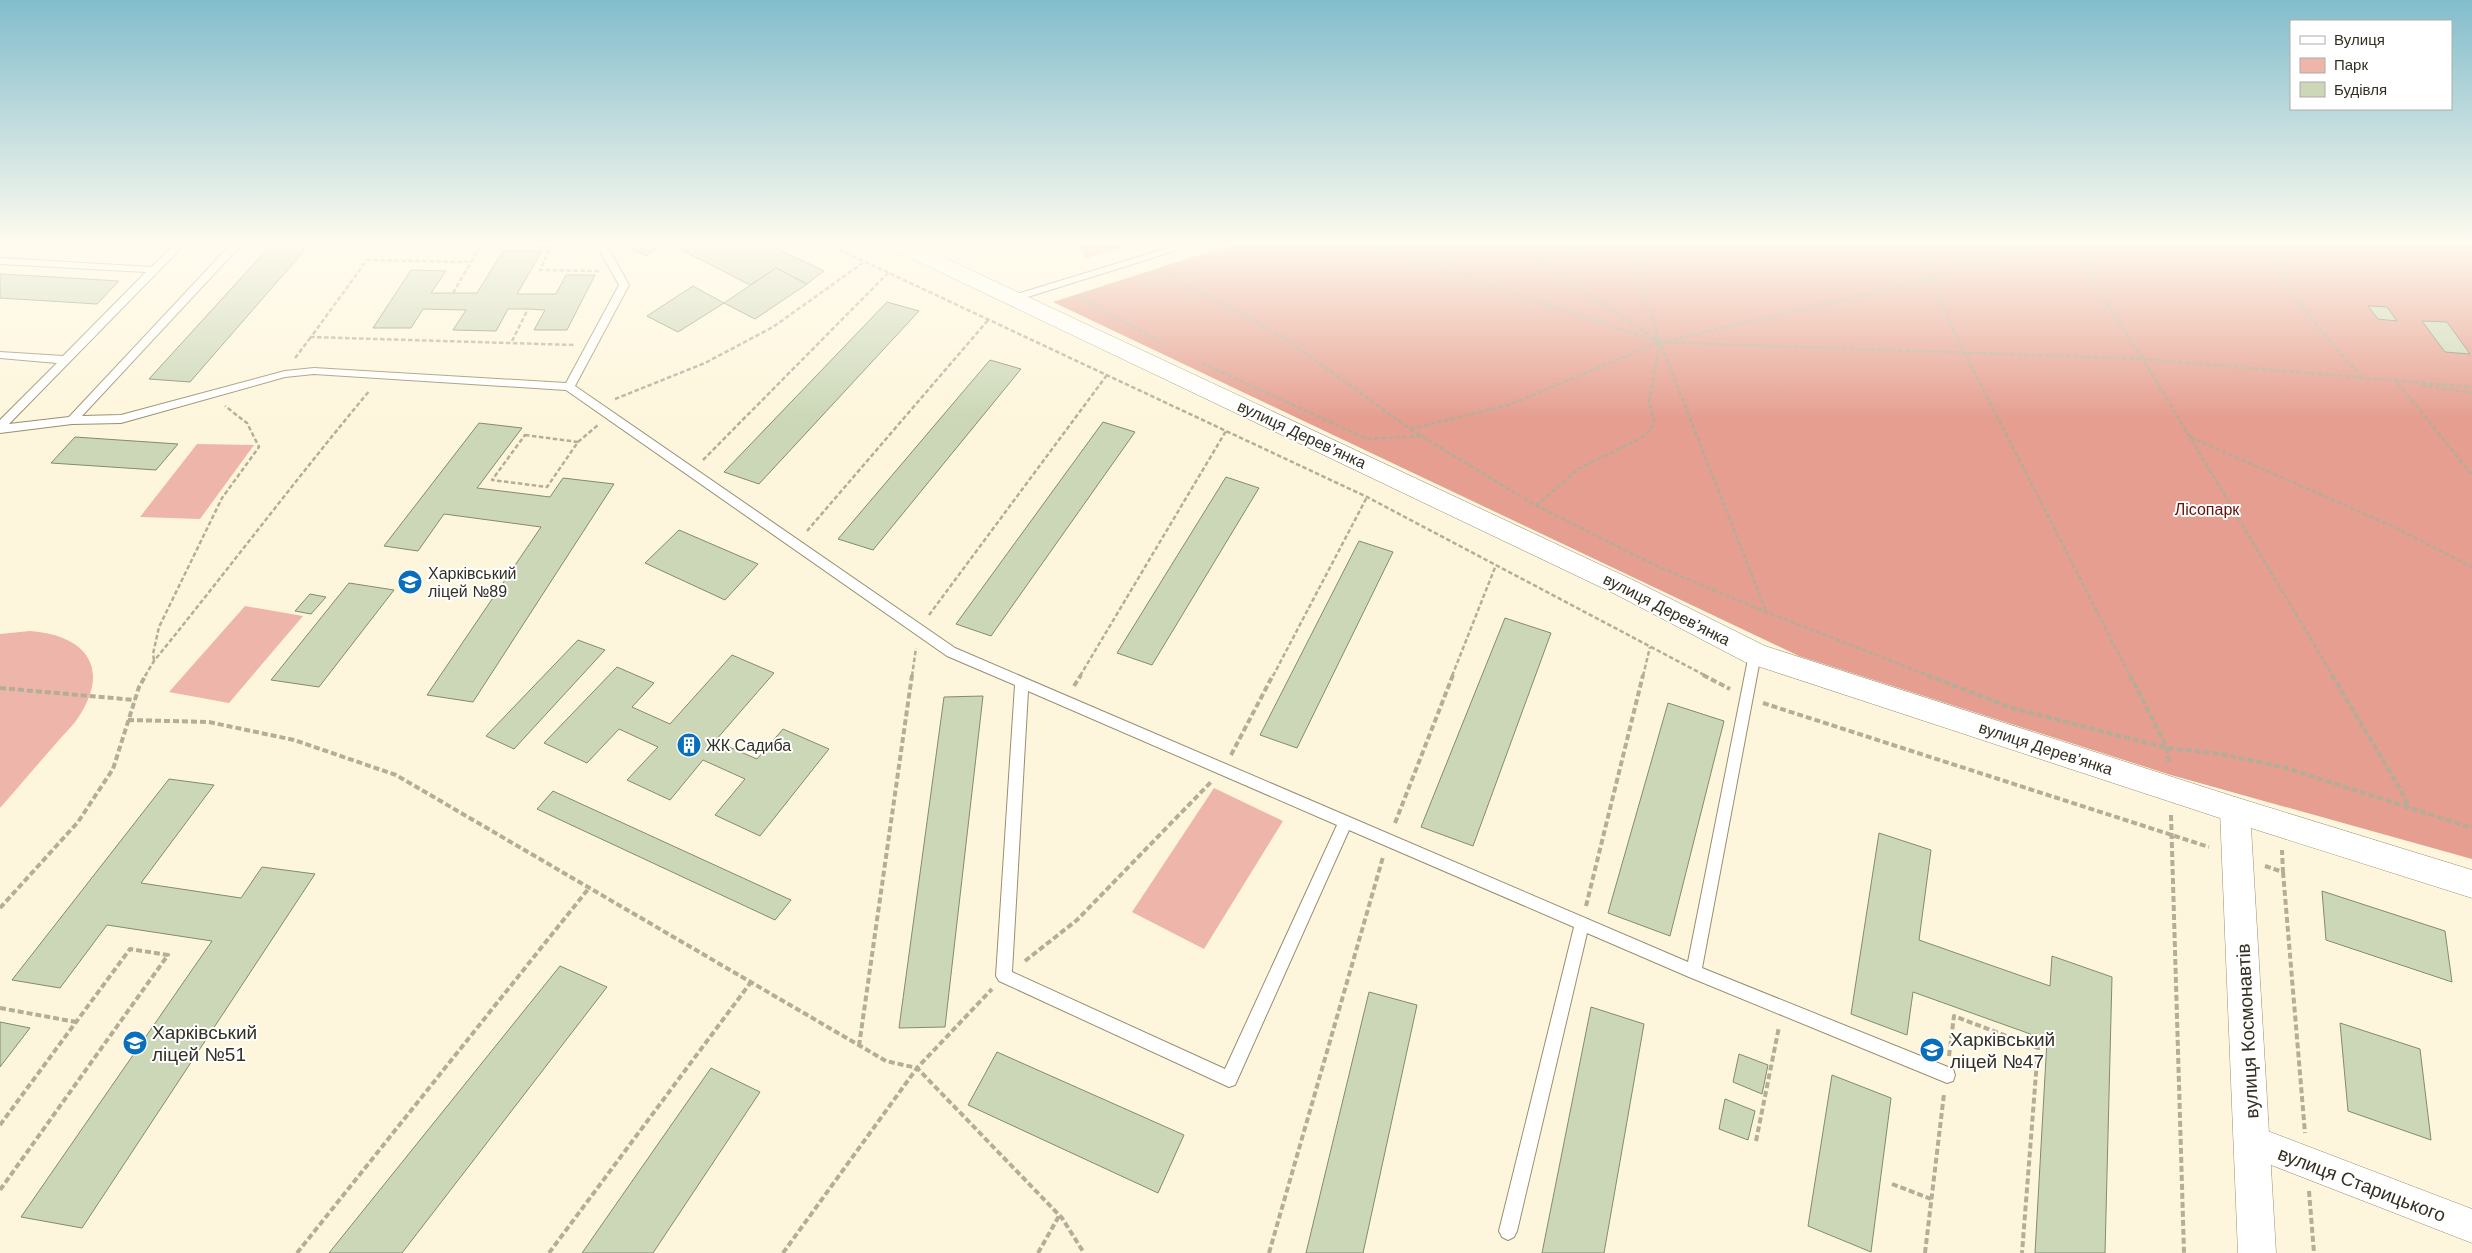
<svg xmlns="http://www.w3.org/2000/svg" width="2472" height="1253" viewBox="0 0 2472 1253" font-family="Arial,sans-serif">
  <rect width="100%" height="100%" fill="#fef6dc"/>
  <!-- green -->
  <path fill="#eeb5aa" d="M197,444L254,445L200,519L140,517Z
    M245,606L303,616L229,703L169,692Z
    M30,631C85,635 112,667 78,718C71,728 61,737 53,747C35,767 18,788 0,808V634Z
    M1214,788L1283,821L1204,949L1132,912Z"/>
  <!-- forest -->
  <path fill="#e59e90" d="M1077,244H1133L1086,258Z
    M1233,244H2472V859L2171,775L1799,656L1053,302Z"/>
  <!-- building -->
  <path fill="#cbd7b7" stroke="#818c6f" d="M272,244H310L190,382L149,379Z
    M620,244H663L646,256Z
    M670,244H767L824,271L807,284L776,268L750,285Z
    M503,251H542L517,294H556L566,275H595L567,330H534L545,310L528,309H508L496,331L453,330L466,310L423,309L411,328H373L411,270L446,271L431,293H477Z
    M776,268L807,284L755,319L724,303Z
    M0,274L54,277L119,281L97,304L0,298Z
    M693,286L724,303L678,332L647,316Z
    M887,302L919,311L759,484L724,472Z
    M2368,306L2387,307L2397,321L2378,319Z
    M2422,321L2447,322L2470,354L2445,352Z
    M990,360L1021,369L873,550L838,539Z
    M1103,422L1135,432L991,636L956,624Z
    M479,423L522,428L477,488L550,497L563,478L614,484L473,702L427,695L541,527L444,514L418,551L384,546Z
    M75,437L178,444L156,470L51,463Z
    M1226,477L1259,488L1152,665L1117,653Z
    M679,530L758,564L725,600L645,563Z
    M1359,541L1393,552L1297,748L1260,735Z
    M349,583L394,590L319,687L271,680Z
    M310,594L326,597L311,614L295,611Z
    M1505,618L1551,633L1473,846L1421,827Z
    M578,640L605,650L514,749L486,736Z
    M732,655L774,673L715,741L757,759L783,729L829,749L760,836L715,815L745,779L703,760L670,800L627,780L658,747L619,729L587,763L544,743L617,667L654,683L632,707L670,724Z
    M983,696L945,1027L899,1028L944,697Z
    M1668,703L1724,721L1670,936L1608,913Z
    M169,779L214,785L141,883L241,898L262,867L315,874L82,1228L21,1217L212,941L107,925L60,988L12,980Z
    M553,791L791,900L775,920L537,809Z
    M1879,833L1931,850L1919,940L2050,986L2052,956L2112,977L2105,1253H2035L2047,1040L1913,992L1907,1035L1851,1014Z
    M2322,891L2445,931L2452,982L2326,940Z
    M560,966L607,987L402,1253H329Z
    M1369,992L1417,1005L1363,1253H1306Z
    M1591,1007L1644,1024L1604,1253H1542Z
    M0,1022L30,1028L0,1067Z
    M2340,1023L2420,1049L2431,1140L2348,1111Z
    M997,1052L1184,1135L1158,1193L968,1105Z
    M1739,1054L1768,1065L1762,1094L1733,1082Z
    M711,1068L760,1092L653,1253H582Z
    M1832,1075L1891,1098L1871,1252L1808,1226Z
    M1725,1099L1755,1111L1748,1140L1719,1129Z"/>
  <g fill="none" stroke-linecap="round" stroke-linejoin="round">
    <defs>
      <path id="service" d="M174,244H185L9,424L69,417L231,244H242L82,416L121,415L285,371L314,368L566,383L619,285L596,244H606L629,285L575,386L955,648L1688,962L1749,654L1751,650H1759L1761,654L1702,968L1953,1069L1955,1075L1953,1081L1947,1083L1689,977L1587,933L1517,1231L1514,1237L1508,1240L1502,1237L1499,1231L1574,927L1349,830L1235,1085L1229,1087L999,981L996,976L1015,685L947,656L566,390L314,374L285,377L121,423L72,424L0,433V420L57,363L0,358V352L63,356L146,272L0,264V258L152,267ZM1028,691L1337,825L1225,1069L1012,972Z
        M1181,244H1197L1018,300H1010L1009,298L1010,296Z"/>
      <path id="minor" d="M2252,1125L2472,1209V1243L2240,1153L2236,1141L2240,1129Z"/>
      <path id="tertiary" d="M2235,797L2246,801L2250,810L2276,1253H2238L2220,810L2224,801Z"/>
      <path id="primary" d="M887,244H915L1633,580L1765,646L2235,797L2472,870V898L2235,823L1745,662L1615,594L890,248Z"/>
    </defs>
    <!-- service casing -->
    <use href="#service" stroke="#988f71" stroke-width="2"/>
    <!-- minor casing -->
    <use href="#minor" stroke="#988f71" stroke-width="1"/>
    <!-- tertiary casing -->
    <use href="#tertiary" stroke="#988f71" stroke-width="1"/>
    <!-- primary casing -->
    <use href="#primary" stroke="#988f71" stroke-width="1"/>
    <!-- path-far1 -->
    <path stroke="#b4ad98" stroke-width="2.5" stroke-dasharray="4.5 2.5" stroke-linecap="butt" d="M508,244L481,245L471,262L367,260L311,337L574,345
      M827,244L1367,497L1706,676
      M1361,244L1660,342L2143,359L2472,387
      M1541,244L1538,262L1660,342L1766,611
      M1914,244L1964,352L2130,676
      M2068,244L2143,359L2333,676
      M2267,244C2289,297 2326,337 2364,379
      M505,246L551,247L540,270L599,271
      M1538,262L1608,244
      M1155,271L1198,291L1285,338L1410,429L1509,405L1660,342
      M453,293L471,262
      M1077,295L1165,345
      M512,341L528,309
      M1666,341L1930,280L2047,244
      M295,358L311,337
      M1202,363L1367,439L1422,436
      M2398,383L2472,475
      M2421,385L2472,393
      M615,399L705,363L773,327L864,262
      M1410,429L1533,504L1659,567L1766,612L1930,676
      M525,435L578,442L547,487L492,480Z
      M2190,437L2394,527L2472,567
      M578,442L598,425
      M703,460L889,272
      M1536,506L1578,469L1639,439L1651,430L1654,421L1649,401L1660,342L1627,244
      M807,531L989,319
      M929,615L1107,375
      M154,660L153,654L159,627L222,498L259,447L247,423L225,406
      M145,676L154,661C227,571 296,479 370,390
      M912,676L916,648
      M1080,676L1226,431
      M1273,676L1367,497
      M1452,676L1496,565
      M1643,676L1650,647"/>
    <!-- path -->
    <path stroke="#b4ad98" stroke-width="4" stroke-dasharray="6 3" stroke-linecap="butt" d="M1703,675L1730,689
      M1927,675L2012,708L2167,748L2220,754L2283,767L2472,828
      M2130,675L2167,748L2169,764
      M2332,675L2402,792L2409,808
      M1074,686L1081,675
      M0,688L135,700
      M1763,703L2209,847
      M128,720L209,722L294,740L396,775L886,1061L917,1068L1062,1218L1084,1253
      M1231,755L1273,675
      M2171,815L2184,1253
      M1395,823L1453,675
      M2265,866L2283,872L2282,850
      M2283,872L2305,1133
      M1586,906L1643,675
      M0,908L78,822L113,769L139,687L146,675
      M1025,961L1077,920L1211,782
      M0,1008L76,1022
      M859,1046L912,675
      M1949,1056L1954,1016L2038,1048L2022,1253
      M0,1125L130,949L168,955L0,1190
      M1756,1141L1779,1027
      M1892,1184L1931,1199
      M2309,1191L2314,1253
      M297,1253L589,888
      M549,1253L751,982
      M783,1253L917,1068L992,989
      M1038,1253L1059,1216
      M1269,1253L1383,857
      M1925,1253L1944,1094"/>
    <!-- service -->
    <use href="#service" fill="#fff" fill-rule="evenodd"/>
    <!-- minor -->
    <use href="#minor" fill="#fff" fill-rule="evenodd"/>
    <!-- tertiary -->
    <use href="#tertiary" fill="#fff" fill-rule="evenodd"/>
    <!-- primary -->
    <use href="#primary" fill="#fff" fill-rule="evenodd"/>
  </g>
  <!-- sky -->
  <linearGradient id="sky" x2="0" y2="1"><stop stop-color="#82bdcc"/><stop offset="0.58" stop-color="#fffbef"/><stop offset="1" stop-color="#fffbef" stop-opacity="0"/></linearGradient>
  <rect width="2472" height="420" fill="url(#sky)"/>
  <!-- icons -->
  <defs>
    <symbol id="school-disc" viewBox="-11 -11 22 22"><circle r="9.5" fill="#076fbb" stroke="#fff"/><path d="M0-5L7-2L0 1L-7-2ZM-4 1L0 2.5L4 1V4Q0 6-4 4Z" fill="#fff"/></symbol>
    <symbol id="building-disc" viewBox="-11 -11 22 22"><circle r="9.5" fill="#076fbb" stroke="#fff"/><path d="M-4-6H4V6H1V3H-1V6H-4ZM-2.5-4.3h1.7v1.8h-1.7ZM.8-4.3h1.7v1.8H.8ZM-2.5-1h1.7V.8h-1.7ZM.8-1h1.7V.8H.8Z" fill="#fff"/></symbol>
  </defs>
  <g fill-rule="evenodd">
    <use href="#school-disc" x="396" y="568" width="28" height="28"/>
    <use href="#building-disc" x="675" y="731" width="28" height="28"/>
    <use href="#school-disc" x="121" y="1029" width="28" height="28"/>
    <use href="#school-disc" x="1918" y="1036" width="28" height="28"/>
  </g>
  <g text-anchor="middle" stroke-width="4" stroke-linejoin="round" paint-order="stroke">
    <!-- street labels -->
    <g font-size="16" fill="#332f22" stroke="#fff">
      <text transform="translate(1302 434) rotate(25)" y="6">вулиця Дерев’янка</text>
      <text transform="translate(1667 609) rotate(27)" y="6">вулиця Дерев’янка</text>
      <text transform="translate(2046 748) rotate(18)" y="6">вулиця Дерев’янка</text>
    </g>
    <!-- park labels -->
    <g font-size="16" fill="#651106" stroke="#fff">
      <text x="2207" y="515">Лісопарк</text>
    </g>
    <!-- poi labels -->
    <g font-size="16" fill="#332f22" stroke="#fff" text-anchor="start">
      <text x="428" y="579">Харківський<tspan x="428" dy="18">ліцей №89</tspan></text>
      <text x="706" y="751">ЖК Садиба</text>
    </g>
    <!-- near-street labels -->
    <g font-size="19" fill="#332f22" stroke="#fff">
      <text transform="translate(2247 1031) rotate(-93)" y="7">вулиця Космонавтів</text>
      <text transform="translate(2362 1184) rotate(21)" y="7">вулиця Старицького</text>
    </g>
    <!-- near-poi labels -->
    <g font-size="19" fill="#332f22" stroke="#fff" text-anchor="start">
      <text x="152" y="1039">Харківський<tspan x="152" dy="22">ліцей №51</tspan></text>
      <text x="1950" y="1046">Харківський<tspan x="1950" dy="22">ліцей №47</tspan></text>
    </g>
  </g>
  <!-- legend -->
  <rect x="2290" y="20" width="162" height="90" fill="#ffffff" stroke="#adaca7"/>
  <rect x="2300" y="36" width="25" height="8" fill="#ffffff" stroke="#adaca7"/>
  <text x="2334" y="45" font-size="15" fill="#332f22">Вулиця</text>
  <rect x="2300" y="58" width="25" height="15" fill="#eeb5aa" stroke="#adaca7"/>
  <text x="2334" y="70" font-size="15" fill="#332f22">Парк</text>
  <rect x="2300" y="82" width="25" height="15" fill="#cbd7b7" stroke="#adaca7"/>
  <text x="2334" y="95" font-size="15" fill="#332f22">Будівля</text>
</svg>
